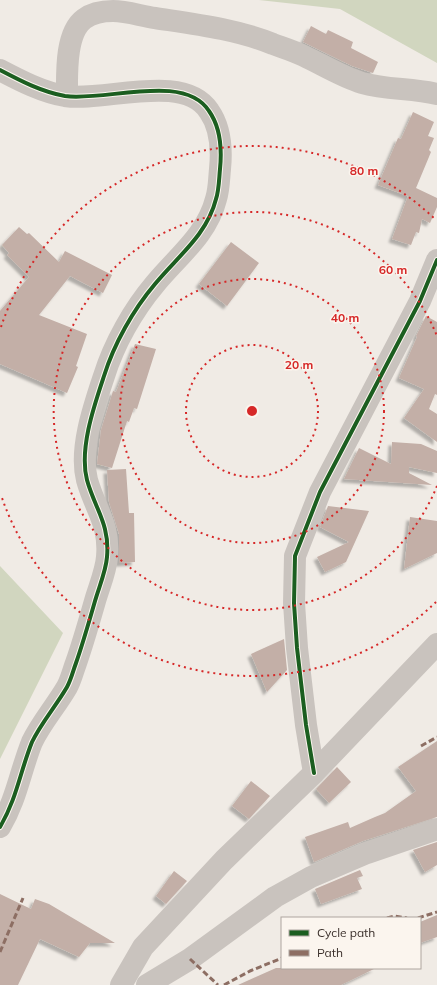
<svg xmlns="http://www.w3.org/2000/svg" width="437" height="985" viewBox="0 0 437 985" font-family="Mulish,sans-serif">
  <defs>
    <filter id="shadow"><feDropShadow dx="-3.5" dy="3.5" stdDeviation="1" flood-color="#0004"/></filter>
  </defs>
  <rect width="100%" height="100%" fill="#f0ebe5"/>
  <!-- green -->
  <path fill="#d1d6bf" d="M259,0H437V63L340,9Z
    M0,566L63,633L0,759Z"/>
  <!-- building -->
  <path fill="#c3afa7" filter="url(#shadow)" d="M311,26L326,34L328,30L353,42L351,48L378,62L373,73L352,66L303,42Z
    M413,112L434,122L428,136L434,138L429,150L431,152L416,188L437,198V207L430,223L422,219L419,233L416,232L411,245L392,239L408,196L378,185L398,138L401,139Z
    M19,227L27,234L29,233L59,262L65,251L112,275L103,293L70,276L39,315L87,334L76,366L78,367L67,393L0,364V311L29,277L7,255L9,253L2,245Z
    M231,242L259,263L227,306L199,284Z
    M426,316L437,322V395L435,394L429,409L437,414V442L404,418L424,389L399,378L417,337L416,336Z
    M135,344L156,349L137,409L134,408L129,422L127,421L112,468L97,464L101,430L113,391L116,392Z
    M392,442L421,444L437,451V473L409,467V473L432,485L344,479L359,448L391,464Z
    M126,469L129,513H134L135,562L119,563V534L109,502L107,470Z
    M328,506L369,511L346,562L325,572L317,557L349,542L320,527Z
    M410,517L437,521V553L404,569Z
    M284,639L287,670L267,692L251,654Z
    M437,741V817L363,841L314,862L305,837L348,822L350,828L375,817L385,813L416,791L398,767Z
    M337,767L351,782L329,803L316,789Z
    M251,781L270,796L249,819L232,806Z
    M437,842V865L425,872L413,850Z
    M360,870L363,876L357,878L362,889L321,904L315,889Z
    M174,871L187,881L166,904L156,896Z
    M0,894L31,909L35,899L49,904L115,943H90L79,957L40,939L18,985H0Z
    M437,915V937L420,943V922Z
    M276,968H376L341,985H238Z"/>
  <g fill="none" stroke-linecap="round" stroke-linejoin="round">
    <!-- minor -->
    <path stroke="#c9c3be" stroke-width="22" d="M0,70C21,81 42,92 65,96C105,102 184,72 209,111C221,128 222,149 220,169C219,179 219,190 216,199C207,235 177,257 155,284C133,310 114,344 104,376C94,406 79,449 87,480C95,509 110,524 107,557C106,571 99,587 95,601C89,622 83,643 76,663C73,671 71,680 67,687C56,706 41,723 32,742C20,772 17,798 0,827
      M67,96C67,75 65,33 84,19C92,13 103,11 113,11C127,11 141,16 155,18C194,24 236,29 273,44C284,48 294,51 304,56C323,65 342,77 362,83C387,90 412,88 437,94
      M314,773L306,725L297,648L294,603L295,556L320,492L420,301L437,260
      M121,985L143,947L224,860L314,773L437,644
      M147,985L190,959L275,897L311,877L367,853L437,829"/>
    <!-- quiet -->
    <path stroke="#8d6e63" stroke-width="3" stroke-dasharray="6 3" stroke-linecap="butt" d="M421,746L437,737
      M387,918L395,916L407,918
      M418,918L437,912
      M0,952L23,898
      M190,959L218,985
      M224,985L250,971L282,958"/>
    <defs>
      <path id="cycleway" d="M0,70C21,81 42,92 65,96C105,102 184,72 209,111C221,128 222,149 220,169C219,179 219,190 216,199C207,235 177,257 155,284C133,310 114,344 104,376C94,406 79,449 87,480C95,509 110,524 107,557C106,571 99,587 95,601C89,622 83,643 76,663C73,671 71,680 67,687C56,706 41,723 32,742C20,772 17,798 0,827
        M314,773L306,725L297,648L294,603L295,556L320,492L420,301L437,260"/>
    </defs>
    <!-- cycleway casing -->
    <use href="#cycleway" stroke="#fbf5ee" stroke-width="6"/>
    <!-- cycleway -->
    <use href="#cycleway" stroke="#1b5e20" stroke-width="4"/>
  </g>
  <!-- distance rings -->
  <g fill="none" stroke="#d62828" stroke-width="2" stroke-dasharray="2 4">
    <circle cx="252" cy="411" r="66"/>
    <circle cx="252" cy="411" r="132"/>
    <path d="M437 486A199 199 0 1 1 437 336"/>
    <path d="M436 602A265 265 0 0 1 1 495M1 327A265 265 0 0 1 436 220"/>
  </g>
  <circle cx="252" cy="411" r="6" fill="#d62828" stroke="#fbf5ee" stroke-width="2"/>
  <g font-size="12" text-anchor="middle" font-weight="bold" fill="#d62828" stroke="#fbf5ee" stroke-width="3" stroke-linejoin="round" paint-order="stroke">
    <text x="364" y="175">80 m</text>
    <text x="393" y="274">60 m</text>
    <text x="345" y="322">40 m</text>
    <text x="299" y="369">20 m</text>
  </g>
  <!-- legend -->
  <rect x="281" y="917" width="140" height="52" fill="#fbf5ee" stroke="#aea6a0"/>
  <rect x="289" y="930" width="20" height="6" fill="#1b5e20" stroke="#aea6a0"/>
  <text x="317" y="937" font-size="12" fill="#3b302b">Cycle path</text>
  <rect x="289" y="950" width="20" height="6" fill="#8d6e63" stroke="#aea6a0"/>
  <text x="317" y="957" font-size="12" fill="#3b302b">Path</text>
</svg>
